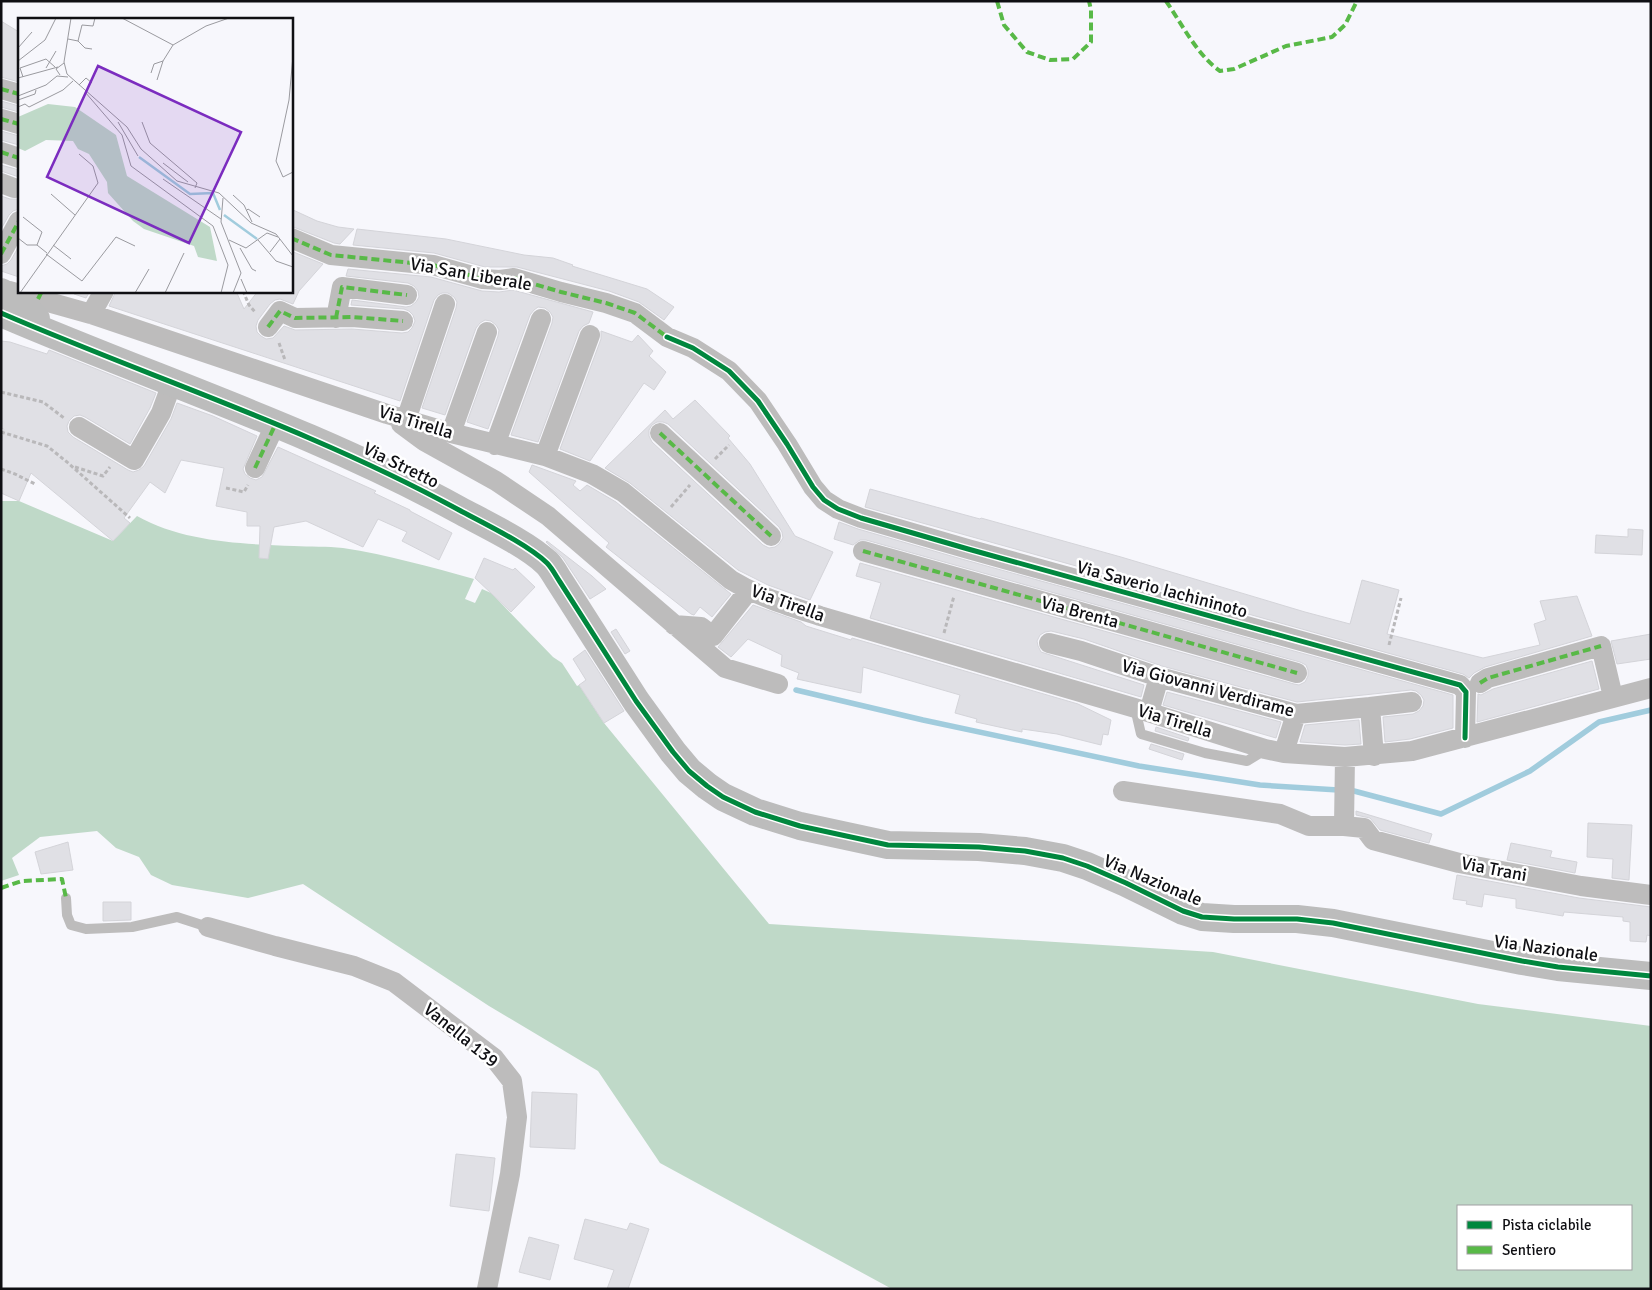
<svg xmlns="http://www.w3.org/2000/svg" width="1652" height="1290" viewBox="0 0 1652 1290" font-family="Signika,sans-serif">
  <rect width="100%" height="100%" fill="#f7f7fc"/>
  <!-- forest -->
  <path fill="#bfd9c8" fill-rule="evenodd" d="M1,501H19L113,541L137,516C183,542 242,544 294,546C310,547 327,546 343,548C388,555 431,567 474,579L465,599L475,603L482,589L491,593L553,657L562,663L577,686L579,685L604,723L769,924L1213,952L1478,1004L1651,1026V1289H892L660,1163L598,1071L489,1006L303,884L248,898L172,885L151,875L139,857L116,848L97,831L40,837L12,858L19,875L1,881ZM1458,1206H1631V1269H1458Z"/>
  <g fill="none" stroke-linecap="round" stroke-linejoin="round">
    <!-- stream -->
    <path stroke="#a1ccdd" stroke-width="5.5" d="M796,690L923,720L1139,766L1260,785L1354,791L1441,814L1530,771L1599,722L1651,710"/>
  </g>
  <!-- building -->
  <path fill="#e0e0e5" stroke="#d4d4d9" fill-rule="evenodd" d="M1,21L19,32V82L1,77Z
    M1,101L19,106V112L1,107Z
    M1,131L19,136V145L1,140Z
    M1,165L19,170V177L1,171Z
    M1,196L10,199H19V209L13,211L9,215L1,229Z
    M291,209L317,221L338,227L354,229L340,244L334,243L291,226Z
    M357,229L446,239L524,255L553,258L573,265L572,266L647,289L674,307L664,320L639,302L609,291L517,267H485L434,253L353,245Z
    M19,246V277L1,271V266L7,264L11,260Z
    M291,251L323,264L299,291L293,304L280,299L275,300L270,304L258,320L256,326L257,332L261,336L266,339L273,338L284,326L295,330L352,329L402,333L408,332L412,328L415,321L413,315L409,311L404,309L351,305L352,300L406,307L411,306L416,302L419,297L418,291L414,286L408,283L346,276L348,269L431,277L482,291L499,292L513,290L593,312L589,323L583,326L579,331L538,442L511,435L552,323L553,317L550,312L545,308L538,307L534,310L530,315L488,429L467,422L498,336L499,330L496,325L491,321L485,320L480,323L476,328L445,415L422,408L456,308L457,302L454,297L448,293H442L438,295L434,300L400,401L109,306L116,291H236L244,309L258,291H291Z
    M74,291H90L86,298L74,294Z
    M601,331L632,342L638,335L653,351L649,356L666,372L654,390L644,383L590,461L560,449L601,339Z
    M1,341L10,342L47,354L49,350L156,393L150,408L130,444L85,417L80,415L74,416L69,421L67,426L68,432L73,437L128,470L133,472L139,470L144,466L171,419L177,403L213,416L257,436L243,469L245,474L250,478L256,480L262,477L278,447L376,491L374,493L410,510V511L452,533L439,560L402,541L407,532L378,519L363,547L306,521L274,527L268,559L259,558L260,526H247V512L216,506L224,468L181,460L165,493L150,482L124,518L130,523L113,541L31,473L19,501L1,493V444L4,429L1,428Z
    M695,400L730,436L728,438L750,464L795,536L833,552L810,600L768,585L738,570L630,483L605,468L665,410L673,419ZM657,422H663L668,424L779,527L782,532L783,538L779,544L775,547L769,548L763,545L652,442L649,436V430L652,425Z
    M532,465L576,481L573,485L580,491L587,485L616,502L731,594L712,617L700,607L694,615L691,614L606,547L609,543L529,472Z
    M870,489L980,519L981,518L1121,557L1305,612L1350,624L1362,580L1399,590L1387,634L1483,658L1540,645L1534,624L1546,620L1540,601L1577,596L1592,636L1485,667L1474,673L1469,678L1463,674L865,507Z
    M839,522L858,529L965,560L1453,695V728L1410,739L1385,742L1383,717L1413,714L1419,711L1423,706L1424,700L1421,695L1416,691L1411,690L1297,702L1162,666L1084,639L1051,631L1045,632L1040,635L1037,641L1038,646L1041,652L1144,685L1141,697L870,618L881,583L856,576L860,563L1294,684L1299,685L1305,682L1308,676V670L1306,665L1300,662L866,540H860L853,545L834,539Z
    M1628,529L1643,530L1642,555L1595,553L1596,535L1628,537Z
    M547,541L592,576L606,589L590,599L563,558L546,542Z
    M484,558L513,570L515,568L535,587L511,612L475,578Z
    M753,605L801,622L806,626L851,640L852,638L1078,704L1111,720L1108,735L1103,734L1101,745L1057,734L1022,729V732L976,722L977,719L955,713L960,695L863,667L861,693L797,679L799,673L781,666L782,655L748,639L731,657L718,647Z
    M616,629L630,651L625,654L611,632Z
    M1651,634V659L1617,664L1611,641Z
    M585,650L624,711L604,723L579,685L586,680L573,659Z
    M1592,661L1599,689L1477,722L1478,694L1481,695L1493,689Z
    M1167,692L1281,722L1276,738L1163,705Z
    M1359,720L1361,744L1345,745L1300,742L1305,725Z
    M1156,727L1189,738L1188,741L1155,731Z
    M1151,744L1184,754L1182,760L1149,749Z
    M1356,811L1432,834L1429,843L1380,830L1370,818L1356,815Z
    M1588,823L1632,825L1629,880L1612,878L1613,859L1587,857Z
    M68,842L73,870L41,874L35,852Z
    M1511,843L1552,851L1550,857L1577,862L1575,873L1507,860Z
    M1457,875L1579,898L1651,907V936L1647,935L1646,942L1630,941V922L1623,921V917L1564,912L1563,916L1516,908V899L1484,894L1482,907L1466,904L1467,901L1453,899Z
    M103,902H131V920L103,921Z
    M532,1092L577,1094L575,1149L530,1147Z
    M456,1154L495,1158L489,1211L450,1206Z
    M585,1219L627,1230L630,1223L649,1229L628,1289H607L614,1270L574,1259Z
    M529,1237L559,1245L550,1280L519,1272Z"/>
  <g fill="none" stroke-linecap="round" stroke-linejoin="round">
    <!-- path -->
    <path stroke="#b9b8ba" stroke-width="3" stroke-dasharray="4 2.5" stroke-linecap="butt" d="M243,291L249,305L255,312
      M279,343L285,360
      M1,392L43,402L64,418
      M1,432L47,446L67,462L130,518
      M715,459L729,445
      M75,467L103,476L110,467
      M1,469L15,474L35,484
      M226,488L244,492L248,485
      M671,507L690,485
      M944,633L954,596
      M1389,645L1401,598"/>
    <!-- lane -->
    <path stroke="#bdbcbc" stroke-width="10" d="M1135,708L1141,734L1205,753L1247,761L1265,750
      M66,898L67,915L71,925L86,929L132,927L177,917L208,927"/>
    <!-- street -->
    <path stroke="#bdbcbc" stroke-width="20" d="M1,89L19,94
      M1,119L19,124
      M1,152L19,158
      M1,183L14,188
      M291,238L331,255L433,265L483,279L500,280L514,278L561,292L606,303L635,313L667,337L693,348L729,371L758,401L787,444L813,487L824,500L838,509L861,518L968,549L1460,685L1466,692L1465,738
      M1,254L19,221
      M9,291L91,314L387,414L451,433L545,456L592,474L623,492L731,580C759,597 789,606 820,616L1135,708L1265,749L1284,753L1345,757L1412,751L1651,688
      M91,314L104,291
      M336,318L342,287L407,295
      M268,327L280,311L295,318L352,317L403,321
      M406,420L445,304
      M401,424L424,441L496,481L548,516L725,668L778,684
      M79,427L134,460L161,413L172,383
      M451,433L487,332
      M660,433L771,536
      M495,445L541,319
      M545,456L590,335
      M255,468L276,423
      M863,551L1297,673
      M674,625L701,627L713,636L749,590
      M1049,643L1081,651L1159,677L1296,714L1370,707
      M1480,683L1488,678L1601,646L1613,697
      M1149,712L1159,677
      M1284,752L1296,714
      M1374,756L1370,707L1412,702
      M1123,791L1280,814L1309,826H1344L1364,828L1373,840L1459,863L1581,886L1651,895
      M1344,826L1345,757
      M208,927L275,946L354,966L394,982L494,1058L512,1081L517,1117L510,1174L487,1289"/>
    <!-- secondary -->
    <path stroke="#bcbcbc" stroke-width="28" d="M1,292L18,301L36,319
      M1,313C154,379 313,430 459,510C485,524 527,544 547,563C552,568 556,576 560,582L636,701L673,752L689,771L707,786L723,797L755,812L800,826L888,845L979,847L1025,851L1063,858L1087,866L1126,883L1183,911L1202,917L1234,919H1297L1333,923L1522,961L1558,967L1651,976"/>
    <!-- quiet -->
    <path stroke="#58b947" stroke-width="4" stroke-dasharray="8 4" stroke-linecap="butt" d="M997,1L1004,25L1027,52L1050,60L1073,59L1091,42V10L1089,1
      M1166,1C1182,24 1197,55 1220,71L1234,69L1286,46L1332,37L1345,25L1357,1
      M1,89L19,94
      M1,119L19,124
      M1,152L19,158
      M291,238L331,255L433,265L483,279L500,280L514,278L561,292L606,303L635,313L667,337
      M1,254L19,221
      M38,299L42,291
      M336,318L342,287L407,295
      M268,327L280,311L295,318L352,317L403,321
      M660,433L771,536
      M255,468L276,423
      M863,551L1297,673
      M1480,683L1488,678L1601,646
      M1,888L22,881L62,879L66,898"/>
    <defs>
      <path id="cycleway" d="M1,313C154,379 313,430 459,510C485,524 527,544 547,563C552,568 556,576 560,582L636,701L673,752L689,771L707,786L723,797L755,812L800,826L888,845L979,847L1025,851L1063,858L1087,866L1126,883L1183,911L1202,917L1234,919H1297L1333,923L1522,961L1558,967L1651,976
        M667,337L693,348L729,371L758,401L787,444L813,487L824,500L838,509L861,518L968,549L1460,685L1466,692L1465,738"/>
    </defs>
    <!-- cycleway casing -->
    <use href="#cycleway" stroke="#fff" stroke-width="8"/>
    <!-- cycleway -->
    <use href="#cycleway" stroke="#00873e" stroke-width="5"/>
  </g>
  <g text-anchor="middle" stroke-width="5" stroke-linejoin="round" paint-order="stroke">
    <!-- street labels -->
    <g font-size="18" fill="#0f0f13" stroke="#fff">
      <text transform="translate(471 274) rotate(10)" y="6">Via San Liberale</text>
      <text transform="translate(416 422) rotate(17)" y="6">Via Tirella</text>
      <text transform="translate(401 465) rotate(26)" y="6">Via Stretto</text>
      <text transform="translate(1162 589) rotate(15)" y="6">Via Saverio Iachininoto</text>
      <text transform="translate(788 603) rotate(20)" y="6">Via Tirella</text>
      <text transform="translate(1080 612) rotate(15)" y="6">Via Brenta</text>
      <text transform="translate(1208 688) rotate(15)" y="6">Via Giovanni Verdirame</text>
      <text transform="translate(1175 721) rotate(17)" y="6">Via Tirella</text>
      <text transform="translate(1494 869) rotate(11)" y="6">Via Trani</text>
      <text transform="translate(1153 880) rotate(23)" y="6">Via Nazionale</text>
      <text transform="translate(1546 948) rotate(8)" y="6">Via Nazionale</text>
      <text transform="translate(461 1035) rotate(39)" y="6">Vanella 139</text>
    </g>
  </g>
  <!-- overview -->
  <g transform="translate(18 18)">
    <rect width="275" height="275" fill="#f7f7fc"/>
    <path d="M30,86L57,89L98,117L109,158L192,209L199,243L180,239L176,228L126,211L115,203L90,175L89,164L71,136L60,131L55,123L28,122L7,133L0,130V99Z" fill="#bfd9c8"/>
    <path fill="none" stroke="#a1ccdd" stroke-width="2.5" d="M121,139L172,176L195,175L202,192M206,197L239,221"/>
    <path fill="none" stroke="#9a9a9f" stroke-width="1" d="M53,0L46,44L49,56L109,109L123,131L159,163L201,175L233,205L258,216L275,238M104,0L155,27L188,8L211,0M50,21L60,23L64,7L75,8L77,0M60,23L67,30L74,31M0,30L14,14M275,38L271,82L258,143L265,159L275,154M0,43L27,22L38,0M28,50L38,33M133,55L136,46L145,43M42,57L38,51L46,45M5,59L2,50L28,41L37,49M0,60L40,49M139,62L145,43L155,27M61,67L68,60L74,65M67,74L104,117L113,148L195,208L210,247L203,275M0,78L28,67L39,58L50,59M0,82L17,76L18,72M0,89L7,86L11,89L45,72L55,63M100,104L120,138M124,104L132,125L179,165L177,170M145,145L170,164M145,161L203,201M33,176L57,197M215,177L226,187L234,204M205,180L203,204L223,255L215,275M228,193L230,191L242,199M5,199L24,214L19,227L29,235M0,220L9,227H19M211,222L228,230L249,215L260,219M240,222L258,243L275,249M35,227L53,241M222,230L234,251L238,253M252,234L262,221M28,236L64,263L98,219L117,228M223,261L229,275M2,275L80,165L75,148L61,136M117,275L131,251M147,275L166,235"/>
    <path fill="#7b2cbf" fill-opacity="0.15" stroke="#7b2cbf" stroke-width="2.5" d="M80,48L223,114L171,225L29,159Z"/>
    <rect width="275" height="275" fill="none" stroke="#0f0f13" stroke-width="2.5"/>
  </g>
  <!-- border -->
  <rect width="1652" height="1290" fill="none" stroke="#0f0f13" stroke-width="5"/>
  <!-- legend -->
  <rect x="1457" y="1205" width="175" height="65" fill="#ffffff" stroke="#9f9fa1"/>
  <rect x="1467" y="1221" width="25" height="8" fill="#00873e" stroke="#9f9fa1"/>
  <text x="1502" y="1230" font-size="15" fill="#0f0f13">Pista ciclabile</text>
  <rect x="1467" y="1246" width="25" height="8" fill="#58b947" stroke="#9f9fa1"/>
  <text x="1502" y="1255" font-size="15" fill="#0f0f13">Sentiero</text>
</svg>
